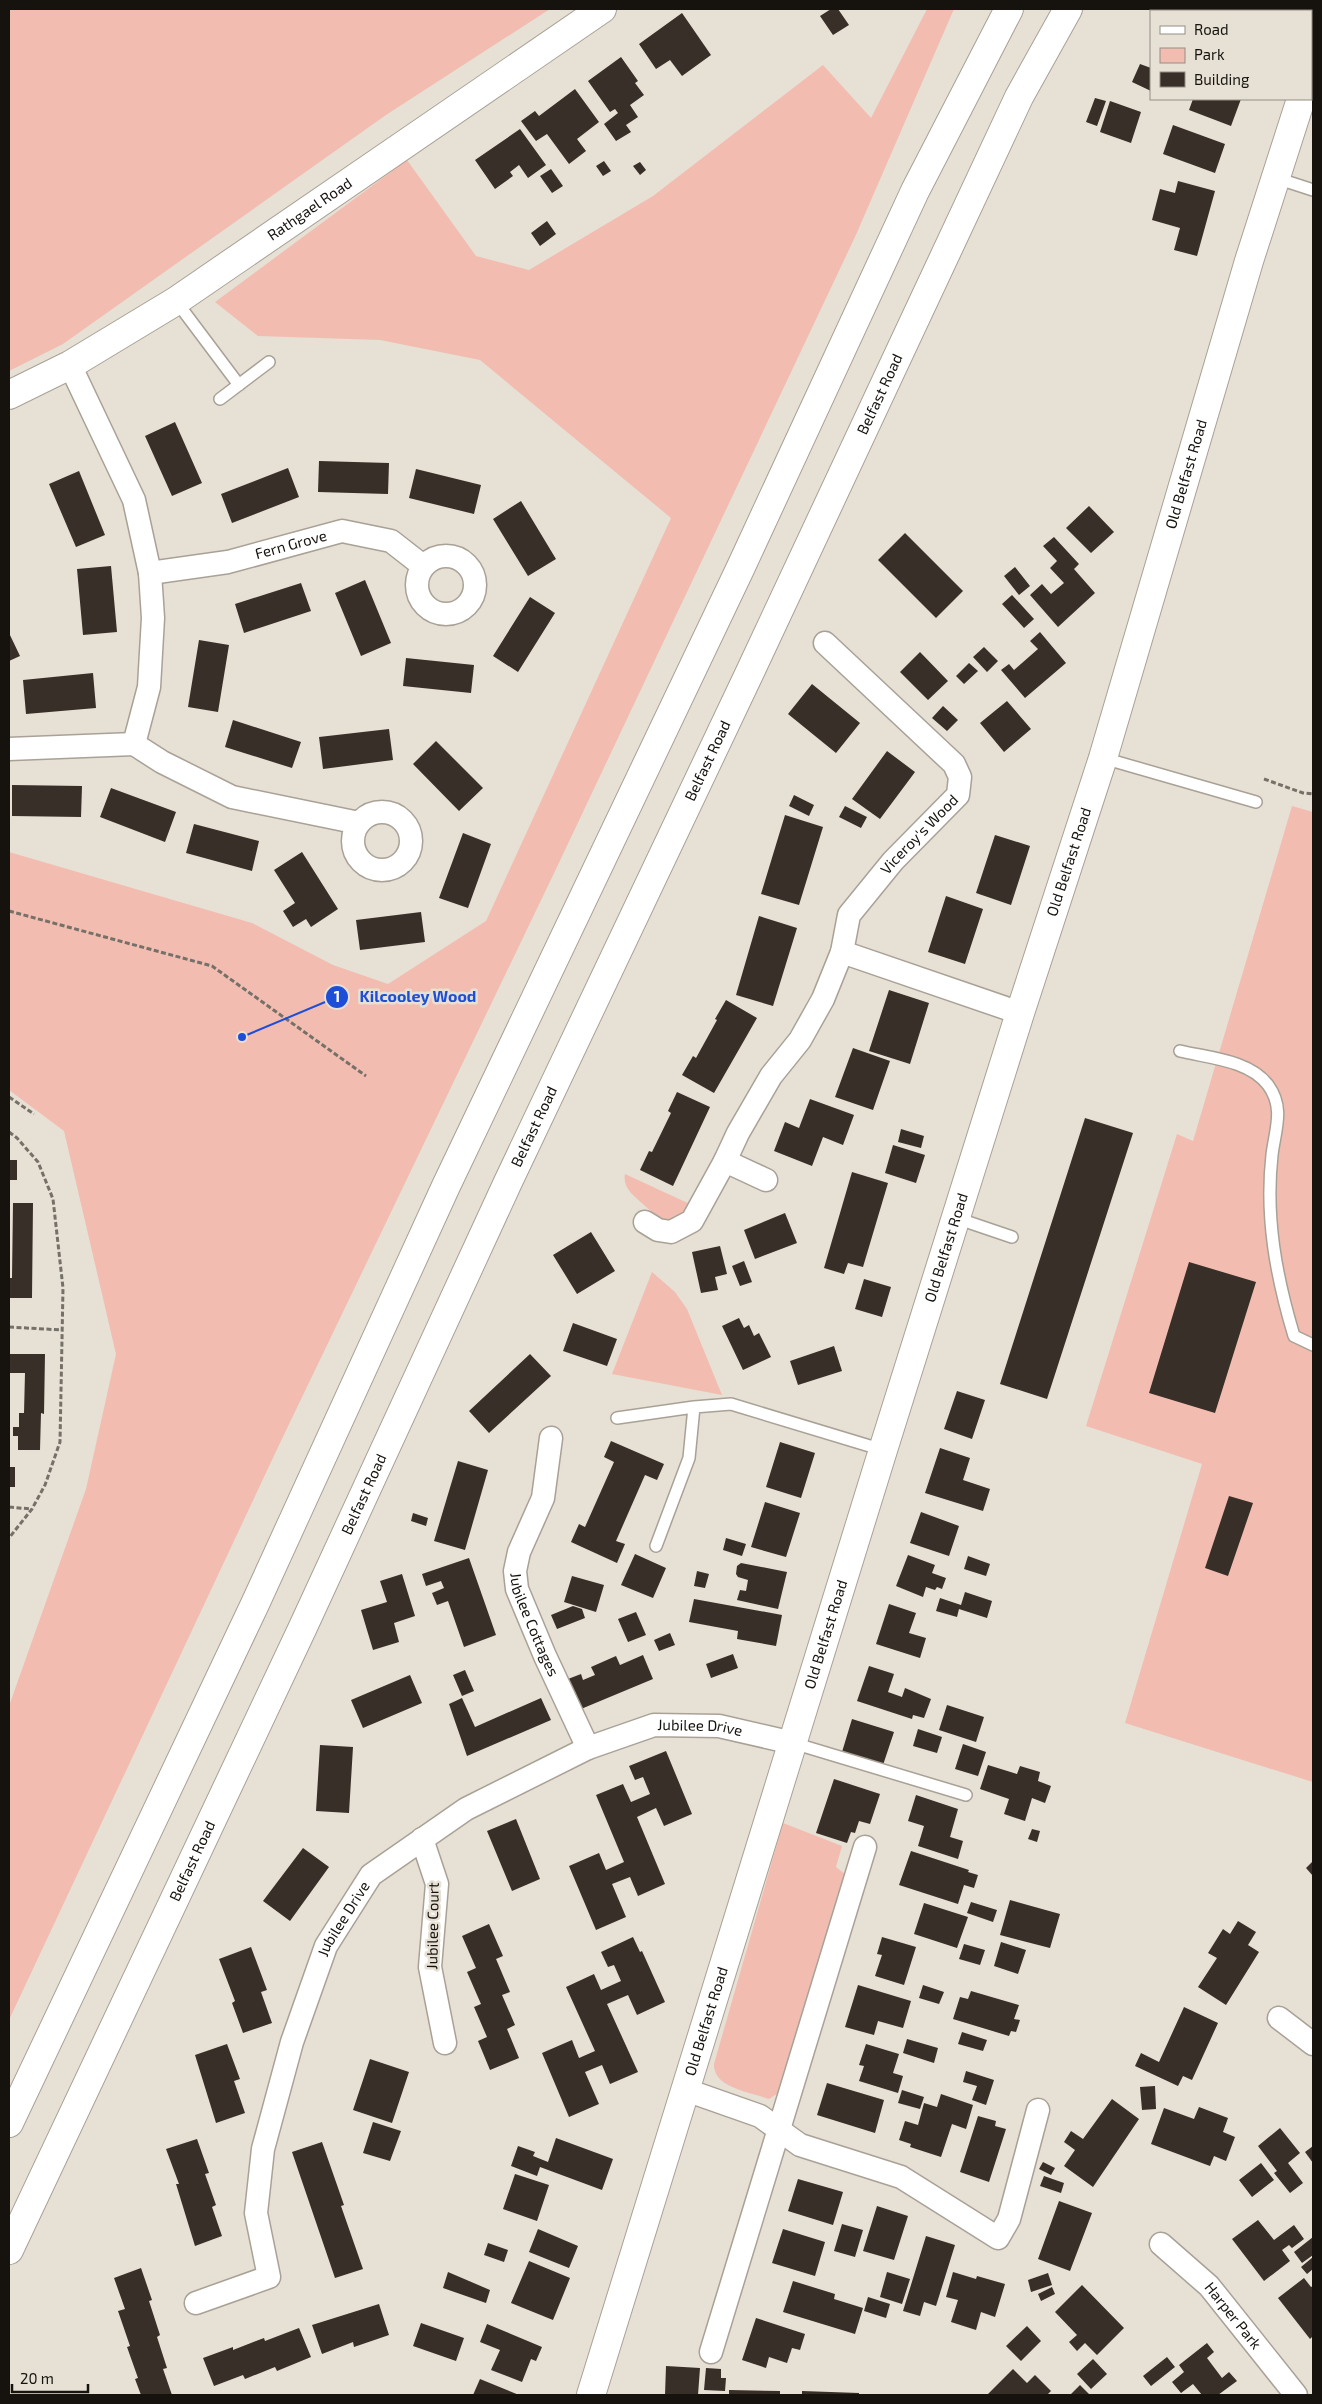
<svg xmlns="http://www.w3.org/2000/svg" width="1322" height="2404" viewBox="0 0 1322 2404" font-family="'Exo 2',sans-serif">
  <rect width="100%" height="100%" fill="#e7e0d4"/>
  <!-- green -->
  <path fill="#f2bdb0" d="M9,9H550L386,115L63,344L9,371Z
    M927,9H954L855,237L557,867L280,1443L9,2020V1706L86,1489L116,1354L64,1131L9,1090V852L252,923L333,965L388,984L486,921L671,518L480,360L380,340L258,336L215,302L407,160L476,256L529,270L653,196L823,65L871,118Z
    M1292,806L1313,812V1782L1125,1723L1202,1464L1086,1426L1177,1134L1193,1141Z
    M625,1174L692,1205C678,1229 661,1221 644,1205C635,1197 622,1188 625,1174Z
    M652,1272L675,1292L687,1309L722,1395L612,1374Z
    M783,1823L842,1846L836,1867L846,1875L780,2092L769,2099C751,2092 713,2088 714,2064Z"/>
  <!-- building -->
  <path fill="#382f28" d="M831,9H838L849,25L833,35L820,16Z
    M1229,9H1274L1273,11H1228Z
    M682,13L711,55L682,76L670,60L656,69L639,44Z
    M621,57L638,81L635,83L644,95L630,105L638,117L626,125L631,132L616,141L604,124L618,113L615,109L610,112L588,81Z
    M1140,64L1151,68V91L1132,82Z
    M575,89L599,122L577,139L586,151L569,164L547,134L536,141L521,121L535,111L539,116Z
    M1095,98L1106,101L1097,126L1086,122Z
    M1193,99H1241L1231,126L1189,110Z
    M1110,101L1141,112L1131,143L1100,132Z
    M1173,125L1225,144L1215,173L1163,154Z
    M520,129L546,165L528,178L519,165L510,172L513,176L495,189L475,160Z
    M604,161L611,171L603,176L596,166Z
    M640,162L646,170L640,175L633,166Z
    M551,169L563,186L552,193L540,176Z
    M1178,181L1215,191L1197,256L1174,250L1180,228L1152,220L1160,189L1175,193Z
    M547,221L556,234L540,246L531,233Z
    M175,422L202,483L172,496L145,436Z
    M319,461L389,463L388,494L318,492Z
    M288,468L299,497L232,523L221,494Z
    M416,469L481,485L474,514L409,498Z
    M79,471L105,535L76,547L49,484Z
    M521,501L556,559L528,576L493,519Z
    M1089,506L1114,532L1091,553L1066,528Z
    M905,533L963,591L936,618L878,560Z
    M1054,537L1079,564L1074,569L1095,593L1058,627L1030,595L1042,584L1051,594L1064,583L1050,568L1057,561L1043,546Z
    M111,566L117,632L83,635L77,569Z
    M1015,567L1030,586L1019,595L1004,576Z
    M365,580L391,643L361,656L335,593Z
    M301,583L311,611L244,633L235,604Z
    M1012,595L1034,619L1024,628L1002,604Z
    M530,597L555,613L518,672L493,656Z
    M1040,632L1066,663L1025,698L1001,670L1009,664L1014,670L1038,649L1030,641Z
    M9,633L20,656L9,661Z
    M199,640L229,645L218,712L188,707Z
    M984,647L998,661L987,672L973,657Z
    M920,652L948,681L928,700L900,672Z
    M406,658L474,665L471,693L403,686Z
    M969,663L978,671L964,684L956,676Z
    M93,673L96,708L26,714L23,680Z
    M812,684L860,723L836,753L788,714Z
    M1007,701L1031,729L1004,752L980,723Z
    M943,706L958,720L947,731L932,718Z
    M233,720L301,742L292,768L225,747Z
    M389,729L393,760L323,769L319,737Z
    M436,741L483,788L459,811L413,764Z
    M887,751L915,772L880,819L852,799Z
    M12,785L82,786L81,817L12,816Z
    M111,788L176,812L165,842L100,817Z
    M794,795L814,805L809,816L789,806Z
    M845,806L867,817L861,828L839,817Z
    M785,815L823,827L799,905L761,894Z
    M194,824L259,841L252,871L186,853Z
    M463,833L491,844L468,908L439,898Z
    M995,835L1030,846L1011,905L976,893Z
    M302,852L338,909L311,927L306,919L293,927L283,911L295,903L274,870Z
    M946,896L983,909L965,964L928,952Z
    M421,912L425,942L360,950L356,920Z
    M759,916L797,928L773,1006L736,995Z
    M889,990L929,1003L910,1064L869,1051Z
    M726,1000L757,1018L714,1093L682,1075L693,1056L696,1058L717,1020L715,1019Z
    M853,1048L890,1061L873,1110L835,1097Z
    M677,1092L710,1107L673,1186L640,1170L649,1151L652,1152L671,1113L668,1111Z
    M810,1099L854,1115L843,1145L823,1137L812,1166L774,1151L785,1122L799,1128Z
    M1085,1118L1133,1133L1047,1399L1000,1384Z
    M901,1129L924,1136L921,1148L898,1142Z
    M893,1145L925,1155L916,1183L885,1173Z
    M9,1160H17V1180H9Z
    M852,1172L888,1183L863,1267L848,1263L844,1274L824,1268Z
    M13,1203H33L32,1298H9V1278H12Z
    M785,1213L797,1243L755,1259L744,1230Z
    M591,1232L615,1271L577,1294L553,1255Z
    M720,1246L727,1274L715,1277L718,1290L701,1293L692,1252Z
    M744,1261L752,1282L740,1286L732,1266Z
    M1189,1262L1256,1282L1215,1413L1149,1393Z
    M864,1279L891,1287L882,1317L855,1309Z
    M739,1318L744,1328L749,1325L754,1336L759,1333L771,1357L743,1370L722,1326Z
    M573,1323L617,1339L607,1366L563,1351Z
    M834,1346L842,1371L798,1385L790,1361Z
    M9,1354H45L44,1414L41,1413L40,1450H18V1436H13V1427H19V1413H24L25,1373H9Z
    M530,1354L551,1376L489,1433L469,1411Z
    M957,1391L985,1400L972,1439L944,1429Z
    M611,1441L664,1464L657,1480L645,1475L616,1541L625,1544L617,1563L571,1542L579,1524L585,1527L614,1462L604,1457Z
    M780,1442L815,1453L801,1498L766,1487Z
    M940,1448L970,1458L963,1480L990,1489L983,1511L925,1493Z
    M458,1461L488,1470L465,1550L434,1541Z
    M9,1467H15V1487H9Z
    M1229,1496L1253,1503L1228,1576L1205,1568Z
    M765,1502L800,1513L786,1557L751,1547Z
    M921,1512L959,1526L949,1556L910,1543Z
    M413,1513L428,1518L426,1526L411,1521Z
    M726,1538L746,1544L742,1556L723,1550Z
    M635,1554L666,1568L653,1598L621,1585Z
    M908,1555L935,1565L932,1573L946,1578L942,1589L937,1587L935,1590L926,1587L923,1597L896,1586Z
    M968,1556L990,1564L986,1576L964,1569Z
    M469,1558L496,1635L464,1647L448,1601L437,1605L432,1593L444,1588L441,1581L426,1586L422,1574Z
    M741,1563L787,1572L778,1609L737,1600L740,1590L746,1591L748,1580L738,1577L736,1574L737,1566Z
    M697,1571L709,1574L705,1588L694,1586Z
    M402,1574L415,1616L394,1623L399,1642L373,1650L361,1610L387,1602L380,1581Z
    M572,1576L604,1585L596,1612L564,1602Z
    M965,1592L992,1601L987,1618L959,1609L957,1617L936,1611L940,1598L961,1605Z
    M694,1599L782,1615L776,1646L737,1639L738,1631L689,1622Z
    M889,1604L916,1613L909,1633L926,1638L920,1658L876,1644Z
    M573,1606L582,1609L585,1618L557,1629L551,1615Z
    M636,1612L646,1635L628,1642L618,1619Z
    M670,1633L675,1645L659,1651L654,1640Z
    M733,1654L738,1668L711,1678L706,1664Z
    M643,1655L653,1679L581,1709L568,1679L581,1674L583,1680L595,1675L591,1667L616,1656L620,1665Z
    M869,1666L894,1674L888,1692L902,1697L905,1688L931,1699L924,1718L913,1715L912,1719L857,1701Z
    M465,1670L474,1691L462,1696L453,1675Z
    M410,1675L422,1703L363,1728L351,1700Z
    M462,1698L475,1727L541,1698L551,1720L467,1756L449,1704Z
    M947,1705L984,1717L976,1742L939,1730Z
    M852,1719L894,1732L883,1765L842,1752Z
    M918,1729L942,1737L937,1753L913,1746Z
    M963,1744L986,1752L978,1776L955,1769Z
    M320,1745L353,1747L349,1813L316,1811Z
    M666,1751L692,1814L664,1826L656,1808L637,1817L665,1884L638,1896L630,1877L612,1884L626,1917L596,1930L569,1866L599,1853L606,1870L624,1862L596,1795L623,1784L631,1802L650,1794L643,1777L635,1780L629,1766Z
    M988,1765L1017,1774L1020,1766L1040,1772L1038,1781L1051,1786L1045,1803L1032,1798L1025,1821L1004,1814L1009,1799L980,1789Z
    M834,1779L880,1794L870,1824L859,1821L855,1833L851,1832L847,1843L816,1833Z
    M916,1795L958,1809L950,1837L963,1841L958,1859L918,1846L924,1826L908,1821Z
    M516,1819L540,1879L512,1891L487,1831Z
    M1032,1829L1040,1831L1037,1842L1028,1839Z
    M303,1848L329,1867L290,1921L263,1901Z
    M911,1851L969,1870L968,1872L978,1875L974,1888L964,1885L958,1904L899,1885Z
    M1313,1861V1876L1306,1868Z
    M1010,1900L1060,1914L1050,1948L1000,1935Z
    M971,1902L997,1910L993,1922L967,1913Z
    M924,1903L968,1917L957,1948L914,1934Z
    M1238,1921L1256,1932L1248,1945L1259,1952L1226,2005L1198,1987L1217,1958L1208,1953L1223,1929L1230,1934Z
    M489,1924L503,1956L496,1959L510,1992L502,1995L515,2025L507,2029L519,2058L490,2070L478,2041L487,2037L474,2007L481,2004L467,1972L476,1968L462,1936Z
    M633,1937L640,1952L642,1951L665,2002L637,2015L628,1995L607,2004L638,2072L610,2084L602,2065L585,2072L599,2104L569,2117L542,2053L572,2040L579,2058L595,2051L566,1987L594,1974L601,1990L621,1981L614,1965L608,1967L601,1952Z
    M882,1937L916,1947L904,1985L875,1976L882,1955L877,1954Z
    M1001,1942L1026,1950L1018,1974L994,1966Z
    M964,1944L985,1950L980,1965L959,1959Z
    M251,1947L267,1990L261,1992L272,2023L243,2033L232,2003L235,2001L219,1959Z
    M858,1985L911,2001L903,2028L878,2021L874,2035L845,2027Z
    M923,1985L944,1992L939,2004L919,1998Z
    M971,1991L1019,2005L1014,2019L1020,2020L1016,2032L1011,2031L1009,2036L953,2019L960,1997L968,1999Z
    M1184,2007L1218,2023L1192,2080L1183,2076L1178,2086L1135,2066L1141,2053L1159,2062Z
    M962,2032L987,2040L983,2051L958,2044Z
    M907,2039L938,2048L934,2063L903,2053Z
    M227,2044L240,2079L234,2081L245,2113L216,2123L195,2055Z
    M866,2044L899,2054L893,2073L903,2076L898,2093L859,2081L864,2066L859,2065Z
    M370,2059L409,2072L392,2123L353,2110Z
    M966,2071L994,2080L986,2105L972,2100L977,2086L963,2082Z
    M827,2083L884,2100L875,2133L817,2115Z
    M1155,2086L1156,2109L1142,2110L1140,2087Z
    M902,2090L924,2097L920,2109L898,2103Z
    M941,2094L973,2105L966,2129L952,2124L941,2157L910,2147L911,2144L899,2140L905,2121L918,2125L924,2103L937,2107Z
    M1112,2099L1139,2119L1093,2187L1064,2166L1075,2150L1064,2142L1071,2131L1083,2139Z
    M1199,2107L1228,2118L1223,2132L1235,2137L1226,2161L1214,2156L1210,2166L1151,2144L1164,2108L1194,2119Z
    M978,2116L996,2121L995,2126L1006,2129L989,2182L960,2172Z
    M373,2122L401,2131L390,2161L363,2153Z
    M1280,2128L1300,2153L1288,2163L1303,2183L1290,2193L1274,2173L1277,2171L1258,2146Z
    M556,2138L613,2159L602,2190L540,2167L537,2176L511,2166L518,2146L535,2152L533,2156L548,2162Z
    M197,2139L209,2173L205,2174L216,2205L212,2207L222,2236L195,2246L176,2184H179L166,2149Z
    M322,2142L344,2205L341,2206L363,2269L335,2278L292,2152Z
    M1313,2146V2163L1305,2152Z
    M1043,2162L1055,2168L1051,2175L1039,2169Z
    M1261,2163L1274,2180L1252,2197L1239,2180Z
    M515,2174L549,2185L537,2221L503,2209Z
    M1044,2176L1064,2183L1061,2193L1040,2186Z
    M798,2179L843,2192L833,2225L788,2211Z
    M1059,2201L1092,2213L1070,2271L1038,2259Z
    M877,2206L908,2216L894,2260L863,2251Z
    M1258,2220L1274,2240L1294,2225L1304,2239L1292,2248L1289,2245L1282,2250L1290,2261L1264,2281L1232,2239Z
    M842,2224L863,2230L855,2257L834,2251Z
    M538,2229L578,2246L569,2268L529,2252Z
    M783,2229L825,2242L815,2276L772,2263Z
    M926,2236L955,2245L936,2306L924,2302L920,2316L903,2311Z
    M1313,2237V2255L1302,2263L1294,2252Z
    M488,2243L508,2250L504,2262L484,2255Z
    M1313,2257V2269L1307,2274L1301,2267Z
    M529,2261L570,2278L553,2320L511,2303Z
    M141,2268L152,2300L149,2301L160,2335L157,2337L167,2368L163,2369L172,2395H141L135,2379L138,2378L127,2347L130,2346L118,2311L125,2309L114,2278Z
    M448,2272L490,2290L486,2303L443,2288Z
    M887,2272L910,2279L902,2304L880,2297Z
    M953,2272L976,2279L977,2276L1005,2284L995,2317L981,2312L976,2330L951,2322L958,2300L946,2297Z
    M1048,2273L1052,2285L1031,2292L1028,2280Z
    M1304,2278L1311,2287L1313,2286V2336L1310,2339L1278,2298Z
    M793,2281L835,2294L834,2299L863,2308L855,2334L783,2312Z
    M1082,2285L1124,2328L1097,2355L1085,2343L1077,2351L1069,2342L1077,2335L1055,2312Z
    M1052,2287L1055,2294L1041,2301L1038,2294Z
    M868,2297L890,2304L886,2318L864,2311Z
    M379,2304L389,2335L354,2347L353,2342L322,2354L312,2325Z
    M756,2318L805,2334L800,2350L792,2348L787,2363L769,2357L766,2368L742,2360Z
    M421,2323L464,2338L456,2361L413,2346Z
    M487,2324L542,2347L536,2361L531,2359L522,2382L491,2370L500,2350L480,2342Z
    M1027,2326L1041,2341L1021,2361L1006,2346Z
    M299,2328L311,2357L277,2371L275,2367L245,2379L243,2375L214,2386L203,2358L233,2347V2350L264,2338L265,2341Z
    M1207,2343L1214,2352L1207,2358L1222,2378L1229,2372L1237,2381L1218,2395H1202L1193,2384L1181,2393L1172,2382L1184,2372L1179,2365Z
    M1167,2357L1175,2367L1151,2386L1143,2376Z
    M1093,2359L1107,2374L1091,2389L1077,2374Z
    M666,2366L700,2368L698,2395H665Z
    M706,2368L721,2369V2378H726L725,2391L704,2390Z
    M1013,2369L1027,2383L1035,2375L1051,2391L1047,2395H987Z
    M480,2379L519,2395H473Z
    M1080,2385L1090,2395H1070Z
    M729,2390L780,2391V2395H729Z
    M802,2391L859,2393V2395H802Z"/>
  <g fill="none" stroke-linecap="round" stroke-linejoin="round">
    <defs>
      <path id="service" d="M1276,178L1313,190
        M176,301L239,385
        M220,399L269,362
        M1103,758L1256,802
        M1180,1051C1209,1058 1249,1060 1268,1085C1285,1108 1275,1130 1272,1155C1265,1217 1276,1276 1294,1336L1313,1345
        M956,1218L1012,1237
        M617,1418L694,1407L731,1404L883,1450
        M656,1546L689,1458L694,1407
        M793,1743L966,1795"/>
      <g id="minor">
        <path d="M70,365L134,500L150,573L153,618L149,687L134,744"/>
        <circle cx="446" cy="585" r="29"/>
        <path id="s1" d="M150,573L228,562L342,531L391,541L423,566"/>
        <path d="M9,749L134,744L162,762L232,797L359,823"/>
        <circle cx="382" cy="841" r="29"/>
        <path d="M842,952L1020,1013"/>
        <path d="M725,1161L766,1180"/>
        <path id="s2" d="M645,1222L658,1230L671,1232L692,1221L725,1161L738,1133L771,1076L800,1040L823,999L842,952L849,915L893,861L958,795L960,777L954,764L825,643"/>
        <path id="s3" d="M551,1438L543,1498L519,1552L515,1571L517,1589L545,1656L588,1748"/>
        <path d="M422,1839L437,1884L430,1967L445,2043"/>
        <path d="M1279,2018L1313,2044"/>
        <path d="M686,2090L760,2116L800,2145L901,2177L998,2238L1009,2219L1038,2110"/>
        <path id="s4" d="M1161,2244L1209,2286L1296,2395"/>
        <path id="s5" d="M196,2303L269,2277L256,2213L263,2149L292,2042L326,1946L371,1875L466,1809L588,1748L654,1725L719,1726L793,1743"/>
        <path d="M711,2352L865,1847"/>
      </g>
      <g id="tertiary">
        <path d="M1311,76L1313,70"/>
        <path id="s6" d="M9,395L70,365L176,301L602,9"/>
        <path id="s7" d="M591,2395L883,1450L1020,1013L1103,758L1249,261L1301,99"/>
      </g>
      <g id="trunk">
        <path d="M9,2123L255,1604L446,1186L740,569L915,191L1009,9"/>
        <path id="s8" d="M9,2250L303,1627L508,1182L750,672L1019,97L1068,9"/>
      </g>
    </defs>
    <!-- service casing -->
    <use href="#service" stroke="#a9a196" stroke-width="14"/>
    <!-- minor casing -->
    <use href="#minor" stroke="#a9a196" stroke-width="25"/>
    <!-- tertiary casing -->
    <use href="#tertiary" stroke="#a9a196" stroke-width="30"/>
    <!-- trunk casing -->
    <use href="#trunk" stroke="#a9a196" stroke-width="30"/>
    <!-- path -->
    <path stroke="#757068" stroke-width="3" stroke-dasharray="5 2.5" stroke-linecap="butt" d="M1264,779L1303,793L1313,794
      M9,911L212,966L366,1076
      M9,1097L34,1114
      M9,1132L17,1138L38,1162L53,1199L63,1288L60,1442L45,1485L32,1509L9,1538
      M9,1327L62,1330
      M9,1507L31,1509"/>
    <!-- service -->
    <use href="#service" stroke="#fff" stroke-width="11"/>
    <!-- minor -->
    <use href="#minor" stroke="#fff" stroke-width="22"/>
    <!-- tertiary -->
    <use href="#tertiary" stroke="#fff" stroke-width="28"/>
    <!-- trunk -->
    <use href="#trunk" stroke="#fff" stroke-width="28"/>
  </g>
  <g text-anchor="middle" stroke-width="5" stroke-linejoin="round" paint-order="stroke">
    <!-- street labels -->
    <g font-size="15" fill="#16130f" stroke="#e7e0d4">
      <text dy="5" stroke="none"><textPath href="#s6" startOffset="354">Rathgael Road</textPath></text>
      <text dy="5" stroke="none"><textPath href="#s8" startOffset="2050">Belfast Road</textPath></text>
      <text dy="5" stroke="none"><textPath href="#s7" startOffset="2011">Old Belfast Road</textPath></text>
      <text dy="5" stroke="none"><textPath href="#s1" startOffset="144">Fern Grove</textPath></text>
      <text dy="5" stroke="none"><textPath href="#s8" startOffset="1645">Belfast Road</textPath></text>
      <text dy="5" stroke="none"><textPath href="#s2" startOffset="506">Viceroy's Wood</textPath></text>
      <text dy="5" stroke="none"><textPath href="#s7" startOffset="1606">Old Belfast Road</textPath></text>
      <text dy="5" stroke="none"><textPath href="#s8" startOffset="1240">Belfast Road</textPath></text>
      <text dy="5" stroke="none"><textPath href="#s7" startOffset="1201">Old Belfast Road</textPath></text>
      <text dy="5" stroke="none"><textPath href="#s8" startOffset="835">Belfast Road</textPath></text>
      <text dy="5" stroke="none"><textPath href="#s3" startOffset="196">Jubilee Cottages</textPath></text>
      <text dy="5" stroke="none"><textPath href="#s7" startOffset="796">Old Belfast Road</textPath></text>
      <text dy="5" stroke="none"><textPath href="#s5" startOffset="872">Jubilee Drive</textPath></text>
      <text dy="5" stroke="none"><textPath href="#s8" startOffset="430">Belfast Road</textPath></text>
      <text dy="5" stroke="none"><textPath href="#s5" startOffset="452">Jubilee Drive</textPath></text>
      <text transform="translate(433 1926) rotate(-89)" y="5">Jubilee Court</text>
      <text dy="5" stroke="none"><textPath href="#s7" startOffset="391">Old Belfast Road</textPath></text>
      <text dy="5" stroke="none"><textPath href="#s4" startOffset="102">Harper Park</textPath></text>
    </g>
  </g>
  <!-- callouts -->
  <path fill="none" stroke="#1d4ed8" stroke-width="2" d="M242 1037L337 997"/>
  <g fill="#1d4ed8" stroke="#e7e0d4" stroke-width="2">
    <circle cx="242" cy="1037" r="5"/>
    <circle cx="337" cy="997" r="12"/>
  </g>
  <g font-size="15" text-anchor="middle" font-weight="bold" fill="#fff">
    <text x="337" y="1002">1</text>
  </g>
  <g font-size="16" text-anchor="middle" font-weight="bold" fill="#1d4ed8" stroke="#e7e0d4" stroke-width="5" stroke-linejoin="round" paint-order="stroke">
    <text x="418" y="1002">Kilcooley Wood</text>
  </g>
  <!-- border -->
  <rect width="1322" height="2404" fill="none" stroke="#16130f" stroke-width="20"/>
  <!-- legend -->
  <rect x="1150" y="10" width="162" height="90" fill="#e7e0d4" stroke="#938e85"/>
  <rect x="1160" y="26" width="25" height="8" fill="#ffffff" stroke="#938e85"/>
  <text x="1194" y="35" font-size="15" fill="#16130f">Road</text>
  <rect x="1160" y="48" width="25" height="15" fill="#f2bdb0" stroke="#938e85"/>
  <text x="1194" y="60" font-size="15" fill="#16130f">Park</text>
  <rect x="1160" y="72" width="25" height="15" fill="#382f28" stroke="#938e85"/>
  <text x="1194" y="85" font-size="15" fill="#16130f">Building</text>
  <!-- scale -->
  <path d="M12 2384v8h76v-8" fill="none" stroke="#16130f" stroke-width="2.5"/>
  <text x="20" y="2384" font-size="15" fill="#16130f" stroke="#e7e0d4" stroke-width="4" paint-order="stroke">20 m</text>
</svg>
